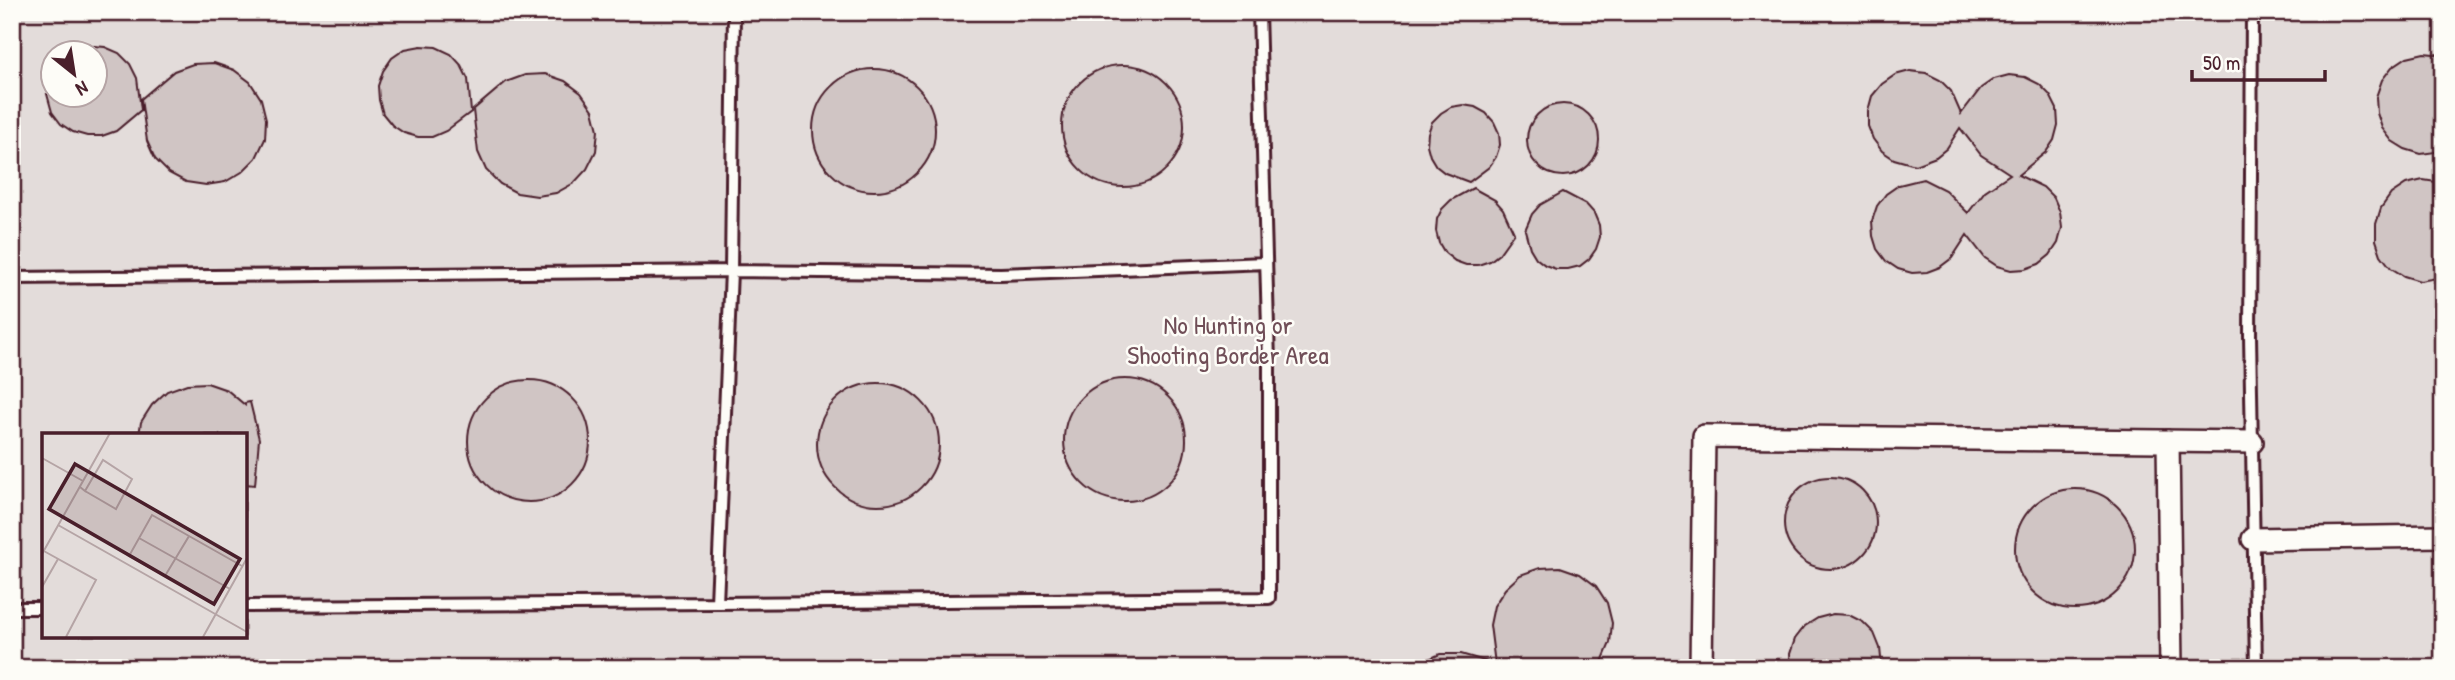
<svg xmlns="http://www.w3.org/2000/svg" width="2455" height="680" viewBox="0 0 2455 680" font-family="'Patrick Hand',sans-serif">
  <rect width="100%" height="100%" fill="#fdfcf7"/>
  <filter id="ink" filterUnits="userSpaceOnUse"><feTurbulence type="fractalNoise" baseFrequency=".0143" numOctaves="2"/><feDisplacementMap in="SourceGraphic" scale="14" xChannelSelector="R" yChannelSelector="G"/><feConvolveMatrix kernelMatrix="1 2 1 2 8 2 1 2 1" color-interpolation-filters="sRGB"/></filter>
  <g filter="url(#ink)">
    <!-- green -->
    <path fill="#e3dcda" stroke="#967e82" stroke-width="2" fill-rule="evenodd" d="M12,12H2443V668H12ZM52,52H94V94H52ZM44,435H245V636H44Z"/>
    <!-- building -->
    <path fill="#d0c5c4" stroke="#4a1f2b" stroke-width="2" d="M94,46L105,47L119,53L130,64L137,78L141,110L116,131L102,136H87L73,132L61,124L52,112L47,94H94Z
      M421,46L436,47L451,54L461,65L468,79L471,112L446,131L432,137H418L404,133L392,125L383,114L379,100L378,86L383,71L392,58L405,49Z
      M2424,53L2443,55V151L2421,154L2405,149L2392,141L2382,128L2377,113L2376,97L2382,80L2392,67L2407,57Z
      M214,63L234,70L250,82L261,99L266,119L265,139L256,158L242,172L225,182L206,185L186,182L169,173L155,159L147,141L141,99L174,71L193,64Z
      M1062 126a61 61 0 1 1 122 0a61 61 0 1 1-122 0Z
      M813 130a61 61 0 1 1 122 0a61 61 0 1 1-122 0Z
      M1910,71L1926,73L1940,80L1951,91L1961,114L1981,88L1994,79L2009,75L2025,77L2039,84L2050,95L2057,109L2058,125L2054,140L2046,152L2018,175L2043,187L2054,198L2060,212L2062,228L2058,243L2050,255L2039,264L2025,269L2011,270L1997,266L1985,258L1967,235L1952,258L1940,267L1927,272L1912,273L1898,269L1886,261L1877,249L1873,236L1872,221L1877,206L1886,194L1899,185L1923,179L1945,190L1968,213L1985,191L2010,174L1981,155L1960,128L1947,148L1936,157L1915,165L1894,159L1882,151L1873,139L1868,126V111L1872,96L1882,84L1895,75Z
      M545,74L565,81L581,93L593,110L598,130L596,151L587,169L574,183L556,193L537,196L517,193L500,184L486,170L478,152L473,110L506,82L525,75Z
      M1527 140a36 36 0 1 1 72 0a36 36 0 1 1-72 0Z
      M1463,105L1475,107L1486,113L1494,122L1499,133L1500,145L1496,157L1489,167L1469,182L1445,173L1436,166L1430,156L1427,145L1428,133L1432,122L1441,113L1451,107Z
      M2423,180L2443,183V277L2420,281L2404,276L2391,268L2381,255L2376,240V224L2381,208L2391,194L2406,184Z
      M1473,188L1495,200L1503,209L1514,233L1499,254L1490,261L1478,265H1466L1455,261L1445,253L1439,243L1436,231L1437,219L1442,209L1451,200Z
      M1563,192L1586,204L1594,213L1599,225L1600,237L1596,249L1589,259L1580,266L1568,269H1556L1545,265L1536,258L1530,248L1525,230L1532,214L1540,205Z
      M1064 440a61 61 0 1 1 122 0a61 61 0 1 1-122 0Z
      M468 441a61 61 0 1 1 122 0a61 61 0 1 1-122 0Z
      M207,383L227,390L245,405V403L250,402L259,439L255,485L245,484V435H139L141,422L152,405L167,391L187,384Z
      M817 444a61 61 0 1 1 122 0a61 61 0 1 1-122 0Z
      M1784 523a46 46 0 1 1 92 0a46 46 0 1 1-92 0Z
      M2015 549a60 60 0 1 1 120 0a60 60 0 1 1-120 0Z
      M1560,567L1580,574L1596,586L1607,603L1612,623L1610,643L1602,662L1596,668H1495V666L1494,668H1409L1440,654H1461L1495,664L1490,625L1494,606L1505,589L1520,575L1540,568Z
      M1833,614L1849,615L1863,622L1874,633L1880,648L1882,668H1791L1790,654L1795,639L1805,626L1818,618Z"/>
    <g fill="none" stroke-linecap="round" stroke-linejoin="round">
      <defs>
        <path id="lane" d="M734,12L731,271L717,603L1269,598V362L1259,12
          M2252,12L2250,336L2256,668
          M12,278L731,271L1001,274L1265,263
          M245,606L717,603
          M12,608H44"/>
        <path id="street" d="M2168,441L2171,668
          M2253,539L2443,536
          M1701,668L1704,436L2252,442"/>
      </defs>
      <!-- lane casing -->
      <use href="#lane" stroke="#4a1f2b" stroke-width="16"/>
      <!-- street casing -->
      <use href="#street" stroke="#4a1f2b" stroke-width="26"/>
      <!-- lane -->
      <use href="#lane" stroke="#fdfcf7" stroke-width="10"/>
      <!-- street -->
      <use href="#street" stroke="#fdfcf7" stroke-width="21"/>
    </g>
  </g>
  <g text-anchor="middle" stroke-width="5" stroke-linejoin="round" paint-order="stroke">
    <!-- park labels -->
    <g font-size="26" fill="#704e57" stroke="#fdfcf7">
      <text x="1228" y="334">No Hunting or<tspan x="1228" dy="30">Shooting Border Area</tspan></text>
    </g>
  </g>
  <!-- overview -->
  <g transform="translate(42 433)">
    <rect width="205" height="205" fill="#fdfcf7"/>
    <path d="M0,0H205V204H0Z" fill="#e3dcda"/>
    <path fill="none" stroke="#b5a4a5" stroke-width="2" d="M0,25L41,48M38,54L43,58L61,27L90,46L74,76L43,58M110,82L147,103L123,143L87,123ZM16,92L205,199M147,103L200,133M97,105L188,156M0,117L54,147L24,204M0,121L68,0M0,154L16,126M161,204L205,125"/>
    <path fill="#4a1f2b" fill-opacity="0.15" stroke="#4a1f2b" stroke-width="3.5" d="M33,31L198,126L172,171L7,76Z"/>
    <rect width="205" height="205" fill="none" stroke="#4a1f2b" stroke-width="3.5"/>
  </g>
  <!-- margin -->
  <rect width="2455" height="680" fill="none" stroke="#fdfcf7" stroke-width="42"/>
  <rect x="21" y="21" width="2413" height="638" fill="none" stroke="#4a1f2b" stroke-width="2.5" filter="url(#ink)"/>
  <!-- north arrow -->
  <g transform="translate(74 74) rotate(150)"><circle r="33" fill="#fdfcf7" stroke="#b5a4a5" stroke-width="2"/>
  <path d="M0-5L12 26L0 18L-12 26Z" fill="#4a1f2b"/>
  <text y="-10" font-size="19" font-weight="bold" text-anchor="middle" fill="#4a1f2b">N</text>
  </g>
  <!-- scale -->
  <path d="M2192 70v10h133v-10" fill="none" stroke="#4a1f2b" stroke-width="3.5"/>
  <text x="2203" y="70" font-size="21" fill="#4a1f2b" stroke="#fdfcf7" stroke-width="5" paint-order="stroke">50 m</text>
</svg>
